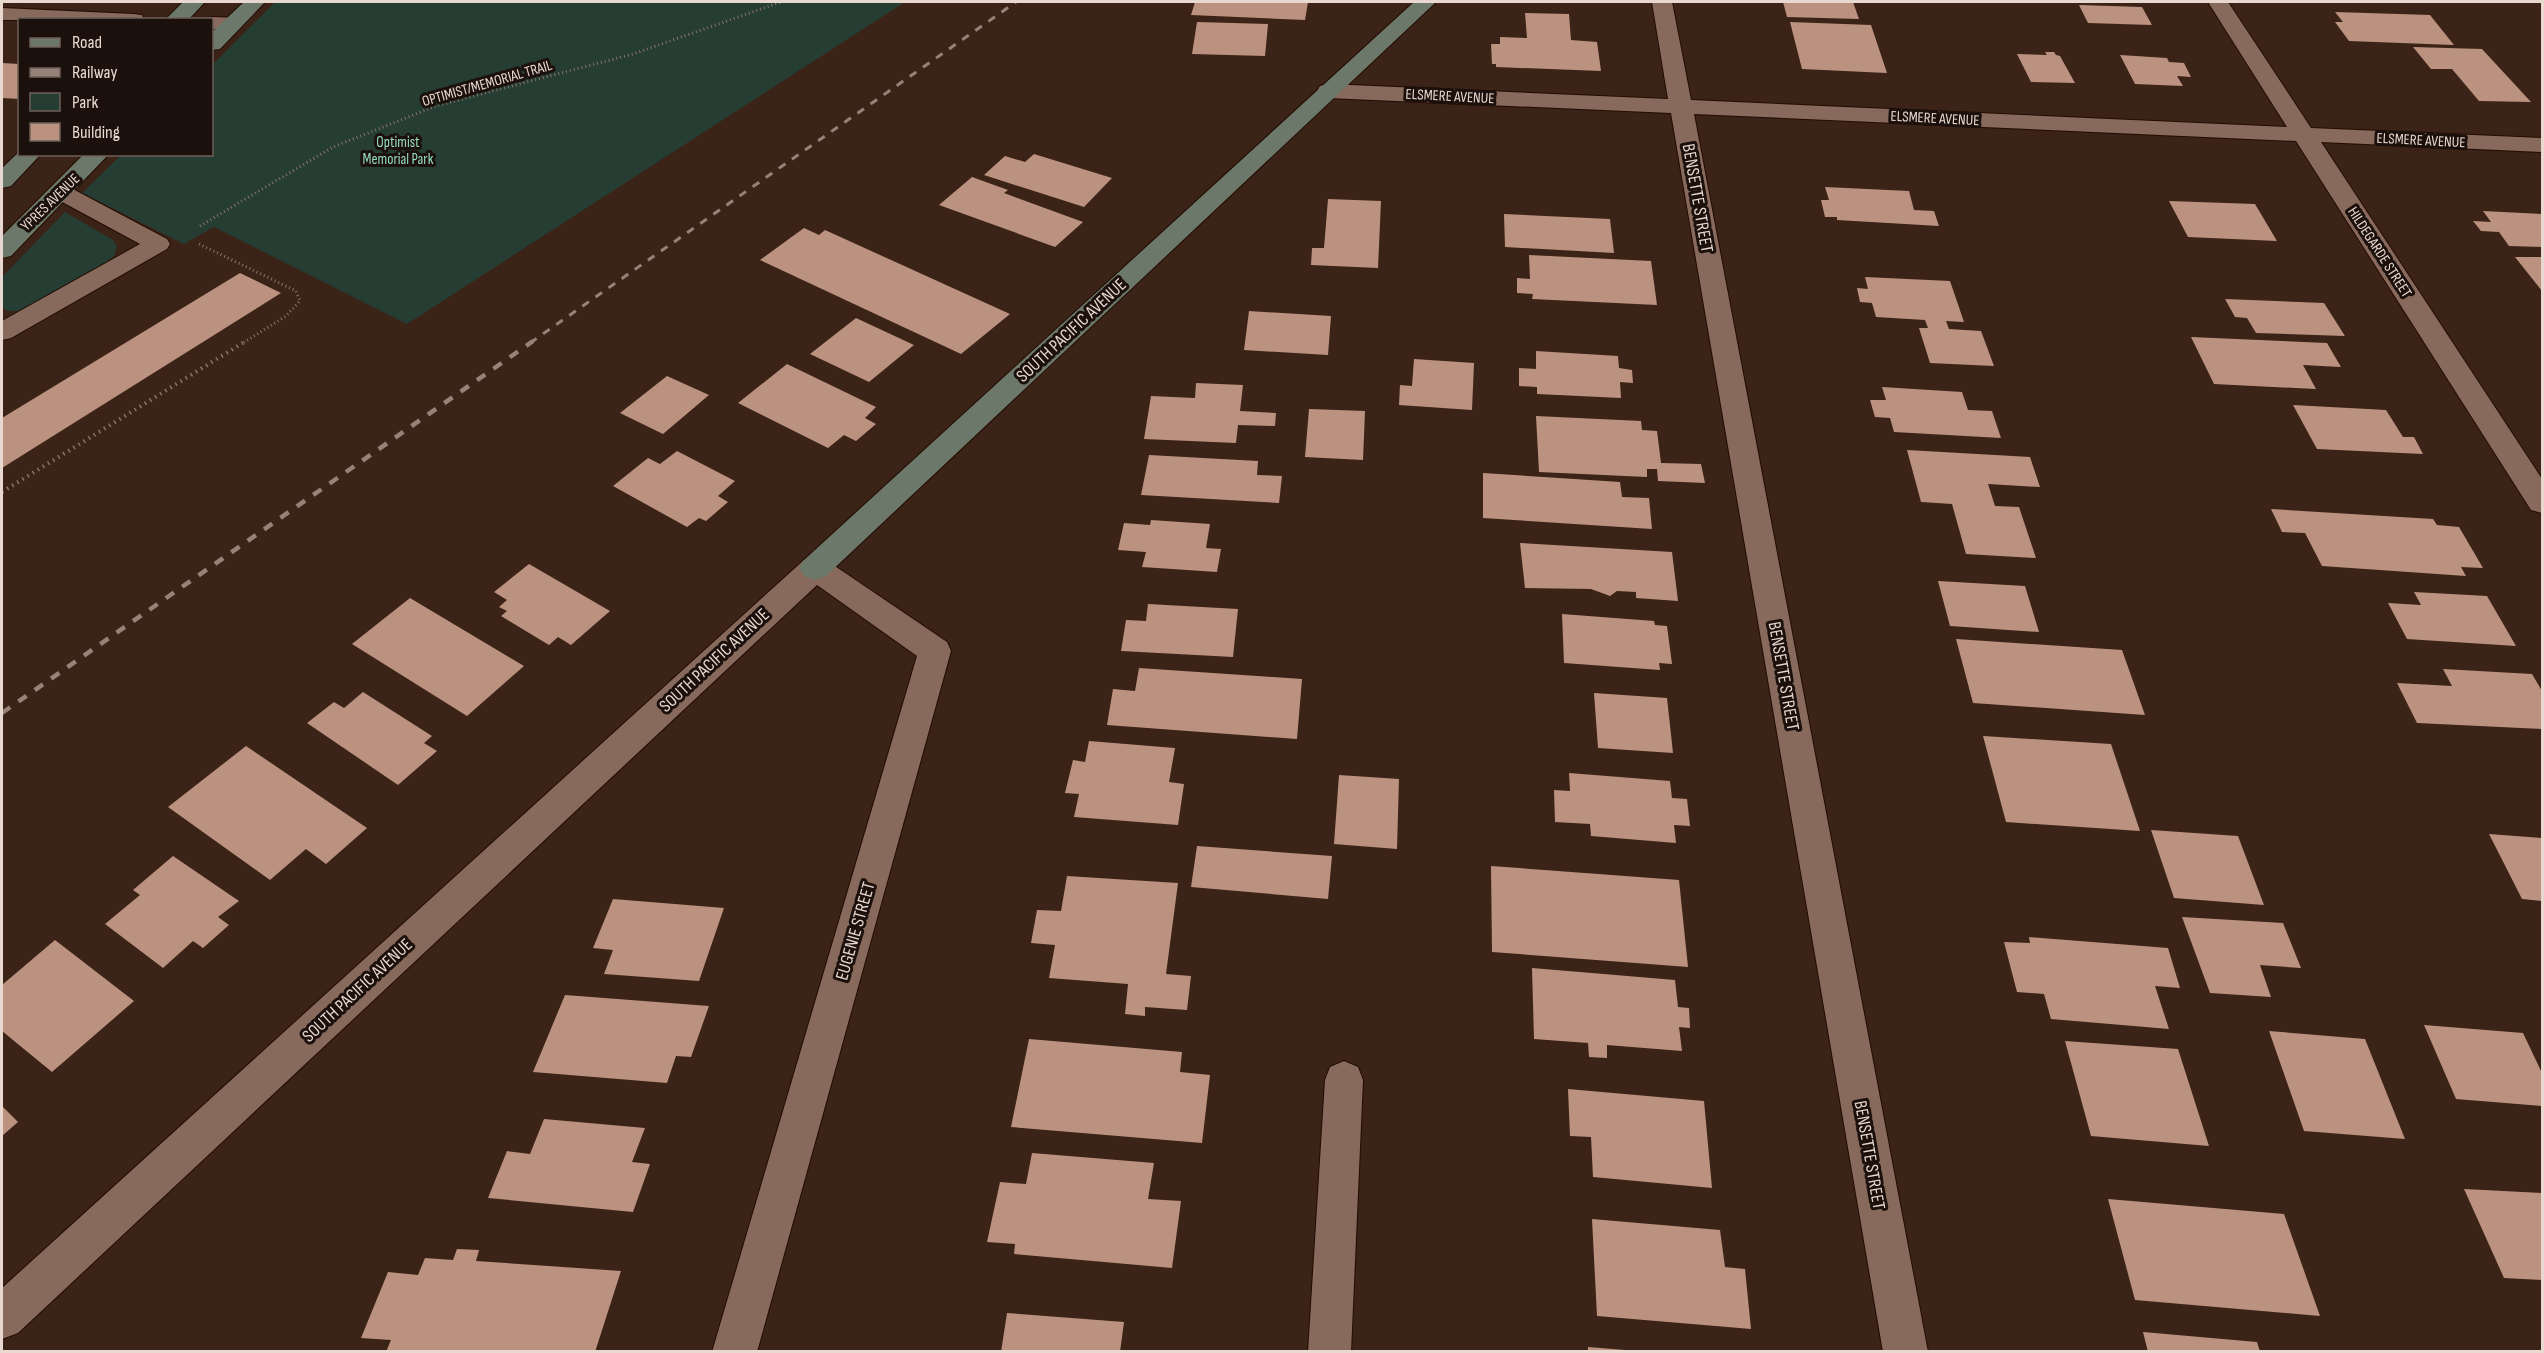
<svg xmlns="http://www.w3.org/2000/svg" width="2544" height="1353" viewBox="0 0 2544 1353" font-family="'Sofia Sans Condensed',sans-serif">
  <rect width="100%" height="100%" fill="#3c2317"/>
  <!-- green -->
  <path fill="#253d33" d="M275,2H905L407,324L214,227L184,244L82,193L121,155L212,154V65Z
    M65,212L113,240L117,246L114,256L99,267L22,311H7L2,306V277Z"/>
  <!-- building -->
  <path fill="#bb927f" d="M1195,2H1308L1305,20L1191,15Z
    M1783,2H1853L1859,19L1787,17Z
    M2079,5L2142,7L2152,25L2088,23Z
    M2335,12L2430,15L2454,45L2349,41L2335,22H2343Z
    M1525,13L1569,14L1571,40L1597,42L1601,71L1496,67V64H1492L1491,44H1500V37L1527,38Z
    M1197,22L1268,24L1265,56L1192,54Z
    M1790,22L1871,25L1887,73L1802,69Z
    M2413,47L2482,49L2531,102L2479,101L2452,69H2431Z
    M2045,52H2054L2056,55L2060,56L2075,83L2031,82L2017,54L2047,55Z
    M2120,55L2167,58L2169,62L2184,63L2191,77L2177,76L2183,86L2135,84Z
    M2,63L20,64V99L2,98Z
    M1034,154L1112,178L1084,207L984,175L1005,156L1025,162Z
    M972,177L1008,190L1004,193L1083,222L1055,247L939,205Z
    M1825,187L1909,191L1914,210L1934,211L1939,226L1837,220V217H1825L1821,200H1829Z
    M1328,199L1381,201L1378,268L1311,265L1312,248H1324Z
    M2169,201L2255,204L2277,241L2188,237Z
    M2483,211L2542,214V247L2509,246L2499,232L2481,231L2473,221L2491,222Z
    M1504,214L1610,219L1614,253L1505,247Z
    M804,228L819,235L825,230L1010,314L961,354L760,260Z
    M1529,255L1651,261L1657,305L1532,299L1533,294L1517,293V278L1530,279Z
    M2515,257H2542V291Z
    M240,273L281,293L2,468V418Z
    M1865,277L1950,281L1964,322L1946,321L1949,329L1981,331L1994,366L1930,363L1919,328H1928L1925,320L1876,317L1872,303L1860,302L1857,288L1868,289Z
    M2225,299L2324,303L2345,336L2256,333L2247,318L2235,317Z
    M1249,311L1331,316L1328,355L1244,350Z
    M856,318L914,345L869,382L810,354Z
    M2191,337L2327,343L2341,367L2303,365L2316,389L2214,384Z
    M1536,351L1618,356L1619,368L1632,370L1633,383L1620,382L1621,398L1537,394V387L1519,386V368L1536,369Z
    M1414,359L1474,363L1472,410L1399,405L1400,385L1412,386Z
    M787,364L876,407L865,418L876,424L856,441L844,435L828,448L738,403Z
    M667,376L709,395L663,434L620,413Z
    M1196,383L1243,385L1240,411L1276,413L1275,426L1238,425L1236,443L1144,439L1151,396L1195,398Z
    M1882,387L1962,392L1968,410L1992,411L2001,438L1894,432L1890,418L1875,417L1870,400H1886Z
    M2293,405L2386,410L2403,437H2414L2423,454L2317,449Z
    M1309,409L1365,411L1363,460L1305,457Z
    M1536,416L1641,421L1642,430L1657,431L1661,463L1701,464L1705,483L1658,481L1657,469H1647V477L1539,472Z
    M1907,450L2030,457L2040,487L1988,484L1995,506L2019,507L2036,558L1966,554L1952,504L1921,502Z
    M677,451L735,481L718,496L728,502L706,521L699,518L687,527L613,486L648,458L660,464Z
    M1149,455L1258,461L1257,475L1282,476L1279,503L1141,495Z
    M1483,473L1620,482L1622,497L1649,498L1652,529L1483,518Z
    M2271,509L2433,519L2437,525L2459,527L2483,568L2461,567L2466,576L2322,566L2305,533L2282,532Z
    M1151,520L1210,524L1206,548L1221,549L1217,572L1142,567L1146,552L1118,550L1124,523L1150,525Z
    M1520,543L1672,552L1678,601L1636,598V592L1617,591L1610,596L1591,589L1525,588Z
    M529,564L610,611L571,645L558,637L549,645L501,616L507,611L499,607L507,600L494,592Z
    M1938,581L2025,586L2039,632L1950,626Z
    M2414,592L2487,596L2516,646L2407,639L2388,603L2421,605Z
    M410,598L524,666L467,716L352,644Z
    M1148,604L1238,609L1233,657L1121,651L1126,620L1146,621Z
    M1562,614L1654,621L1655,625L1667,626L1672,664L1659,663L1660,670L1564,663Z
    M1956,639L2122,650L2145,715L1973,703Z
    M1139,668L1302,679L1297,739L1107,725L1113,689L1135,691Z
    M2443,669L2532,674L2542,691V729L2417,723L2397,683L2452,686Z
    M363,692L432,736L424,743L437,751L398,785L307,723L334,702L344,708Z
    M1594,693L1667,698L1673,753L1598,748Z
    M1983,736L2111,744L2140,831L2006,822Z
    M1089,741L1175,748L1169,782L1184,784L1178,825L1074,817L1079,794L1065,793L1073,760L1085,762Z
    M246,746L367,828L326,864L306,849L270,880L168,807Z
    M1569,773L1670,781L1672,798L1687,799L1690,826L1674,825L1676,843L1591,836L1590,824L1555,822L1554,790L1570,791Z
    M1339,775L1399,779L1397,849L1334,844Z
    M2151,830L2238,836L2264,905L2174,898Z
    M2489,834L2542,838V901L2522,899Z
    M1197,846L1332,856L1328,899L1191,887Z
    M173,856L239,901L218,917L229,925L203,948L193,941L163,968L105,924L140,895L133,890Z
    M1491,866L1679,880L1688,967L1492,952Z
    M1067,876L1178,883L1166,974L1191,976L1187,1010L1145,1007V1016L1125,1014L1128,984L1049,978L1055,945L1031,943L1037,910L1061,911Z
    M613,899L724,908L699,981L604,974L613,950L593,948Z
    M2182,917L2283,923L2301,968L2260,965L2271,997L2210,993Z
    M2029,937L2168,948L2180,988L2155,986L2169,1029L2051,1019L2044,994L2017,992L2004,942L2030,943Z
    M55,940L134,1001L52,1072L2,1031V985Z
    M1532,968L1675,980L1678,1007L1689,1008L1690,1028L1679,1027L1682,1051L1607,1045V1058L1589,1057L1588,1043L1534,1039Z
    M565,995L709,1006L691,1057L676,1056L667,1083L533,1072Z
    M2424,1025L2523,1033L2542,1073V1106L2456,1099Z
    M2269,1031L2365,1039L2405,1139L2304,1131Z
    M1029,1039L1182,1052L1180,1072L1210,1075L1202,1143L1011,1127Z
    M2065,1041L2178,1049L2209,1146L2091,1136Z
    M1568,1089L1704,1101L1712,1188L1593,1177L1591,1137L1570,1136Z
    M2,1106L18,1122L2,1136Z
    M544,1119L645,1128L632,1162L650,1164L633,1212L488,1198L507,1151L530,1154Z
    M1032,1153L1154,1163L1148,1199L1181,1201L1172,1268L1014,1254L1015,1244L987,1242L1000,1182L1026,1184Z
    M2464,1189L2542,1193V1280L2504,1278Z
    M2108,1199L2284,1214L2320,1316L2135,1300Z
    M1592,1219L1720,1230L1725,1267L1745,1269L1751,1329L1597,1316Z
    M457,1249L479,1250L476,1261L621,1271L595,1352H386L391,1340L361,1338L388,1272L418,1275L425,1258L453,1260Z
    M1007,1313L1124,1322L1120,1352H1001Z
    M2143,1332L2257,1342L2260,1352H2148Z
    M1588,1347L1625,1350V1352H1588Z"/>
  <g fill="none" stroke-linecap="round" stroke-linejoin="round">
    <defs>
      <path id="lane" d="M61,185L69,187L167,239L170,244L167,249L11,338L2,340V321L140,244L53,197L49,192L53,187Z
        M1344,1061L1358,1067L1363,1080L1351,1352H1308L1325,1080L1330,1067Z"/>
      <path id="street" d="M1652,2H1672L1691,100L2287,127L2208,2H2228L2311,128L2542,138V152L2321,142L2542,479V513L2531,510L2296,141L1694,114L1928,1352H1883L1671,113L1328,98L1320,96L1317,91L1320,86L1328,84L1668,99Z
        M2,8L134,14L142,15L144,20H2Z
        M212,17L240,18L243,23L240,28L212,29V20H204Z
        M815,556L826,560L947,642L951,651L757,1352H712L917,656L817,585L18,1333L2,1339V1288L804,560Z"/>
      <path id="secondary" d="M183,2H205L188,20H165Z
        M244,2H265L220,49L212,50V32Z
        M1414,2H1436L826,576L815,580L804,576L799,568L804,560Z
        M20,151V154H41L11,186L2,188V168Z
        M84,154H109L11,256L2,258V236Z"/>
    </defs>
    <!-- lane casing -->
    <use href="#lane" stroke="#220c02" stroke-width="2"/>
    <!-- street casing -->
    <use href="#street" stroke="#220c02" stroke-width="2"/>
    <!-- secondary casing -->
    <use href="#secondary" stroke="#220c02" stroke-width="2"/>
    <!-- path-far1 -->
    <path stroke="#897369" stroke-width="3" stroke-dasharray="1 3" stroke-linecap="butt" d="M200,226L333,147L436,106L633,54L781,2
      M199,244L296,291L300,301L286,316L243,343"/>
    <!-- path -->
    <path stroke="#897369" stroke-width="4" stroke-dasharray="1.5 4.5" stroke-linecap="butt" d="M2,492L246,341"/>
    <!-- lane -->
    <use href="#lane" fill="#876a5c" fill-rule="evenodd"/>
    <!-- street -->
    <use href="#street" fill="#876a5c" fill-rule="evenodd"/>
    <!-- secondary -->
    <use href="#secondary" fill="#6c7869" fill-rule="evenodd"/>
    <!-- rail-far1 -->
    <path stroke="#968278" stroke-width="3" stroke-dasharray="8 8" stroke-linecap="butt" d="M530,343L1016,2"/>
    <!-- rail -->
    <path stroke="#968278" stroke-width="4.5" stroke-dasharray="10 10" stroke-linecap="butt" d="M2,713L533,341"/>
  </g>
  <g text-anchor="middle" stroke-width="6" stroke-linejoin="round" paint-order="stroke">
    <!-- far-street labels -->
    <g font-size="15" fill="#e9d8d0" stroke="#1b100b">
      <text transform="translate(487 83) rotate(-16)" y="5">OPTIMIST/MEMORIAL TRAIL</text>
      <text transform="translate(1450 96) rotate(3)" y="5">ELSMERE AVENUE</text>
      <text transform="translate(1935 118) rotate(3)" y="5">ELSMERE AVENUE</text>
      <text transform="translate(2421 140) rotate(3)" y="5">ELSMERE AVENUE</text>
      <text transform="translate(50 202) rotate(-44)" y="5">YPRES AVENUE</text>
      <text transform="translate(2380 252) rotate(57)" y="5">HILDEGARDE STREET</text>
    </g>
    <!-- far-park labels -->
    <g font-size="15" fill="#94debd" stroke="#1b100b">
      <text x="398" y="147">Optimist<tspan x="398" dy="17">Memorial Park</tspan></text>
    </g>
    <!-- street labels -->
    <g font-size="18" fill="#e9d8d0" stroke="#1b100b">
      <text transform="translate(1698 198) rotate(80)" y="6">BENSETTE STREET</text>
      <text transform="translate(1071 330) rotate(-43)" y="6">SOUTH PACIFIC AVENUE</text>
      <text transform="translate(714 660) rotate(-43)" y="6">SOUTH PACIFIC AVENUE</text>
      <text transform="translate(1784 676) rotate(80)" y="6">BENSETTE STREET</text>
      <text transform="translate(855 931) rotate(-74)" y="6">EUGENIE STREET</text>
      <text transform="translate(357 990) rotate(-43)" y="6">SOUTH PACIFIC AVENUE</text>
      <text transform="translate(1870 1155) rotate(80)" y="6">BENSETTE STREET</text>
    </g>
  </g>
  <!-- border -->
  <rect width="2544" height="1353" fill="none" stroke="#e9d8d0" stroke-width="6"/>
  <!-- legend -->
  <rect x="18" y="18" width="195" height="138" fill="#1b100b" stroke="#6d605a" stroke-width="1.5"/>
  <rect x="30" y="38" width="30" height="9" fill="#6c7869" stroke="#6d605a" stroke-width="1.5"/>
  <text x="72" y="48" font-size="18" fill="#e9d8d0">Road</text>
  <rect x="30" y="68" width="30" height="9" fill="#968278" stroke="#6d605a" stroke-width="1.5"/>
  <text x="72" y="78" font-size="18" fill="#e9d8d0">Railway</text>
  <rect x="30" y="93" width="30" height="18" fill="#253d33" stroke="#6d605a" stroke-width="1.5"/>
  <text x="72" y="108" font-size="18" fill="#e9d8d0">Park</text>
  <rect x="30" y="123" width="30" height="18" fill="#bb927f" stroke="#6d605a" stroke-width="1.5"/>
  <text x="72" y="138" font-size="18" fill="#e9d8d0">Building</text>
</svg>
